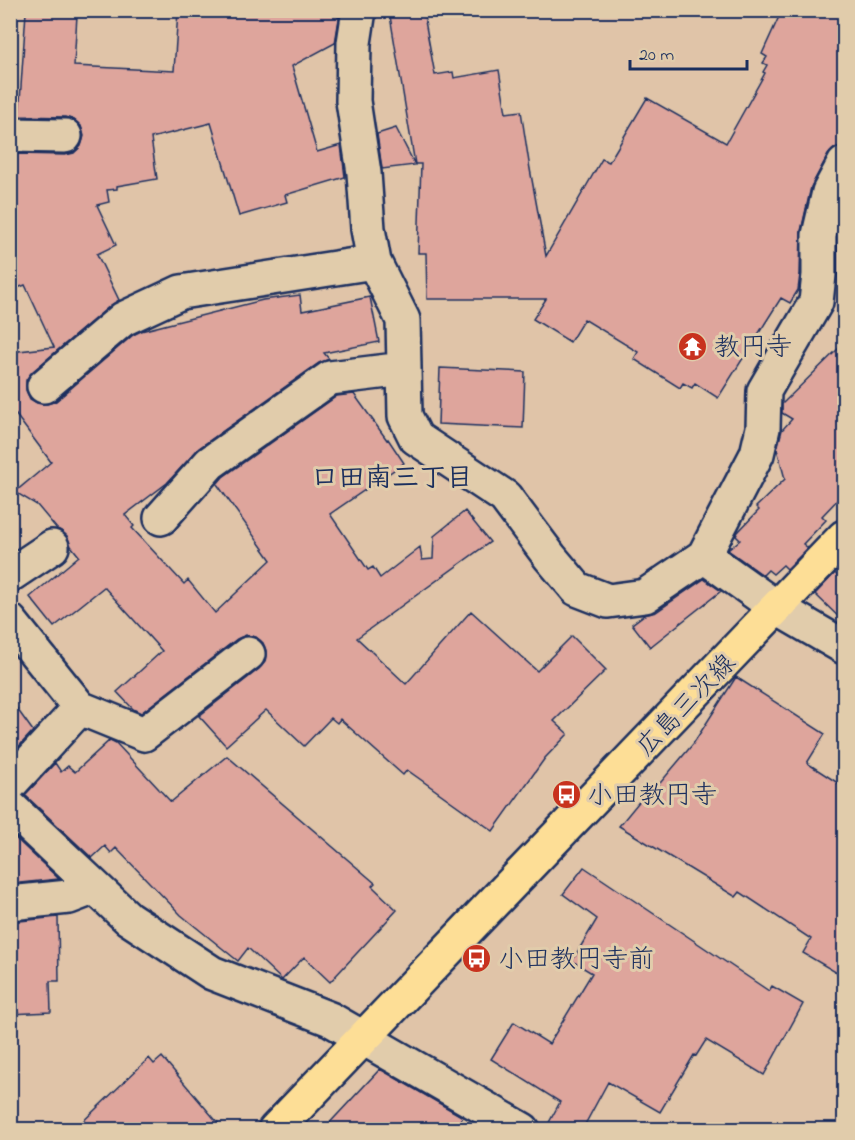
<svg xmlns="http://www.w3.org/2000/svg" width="855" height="1140" viewBox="0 0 855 1140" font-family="'Indie Flower','Klee One',sans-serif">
  <rect width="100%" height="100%" fill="#e0c4a8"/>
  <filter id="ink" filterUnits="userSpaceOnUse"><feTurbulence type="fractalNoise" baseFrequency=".0167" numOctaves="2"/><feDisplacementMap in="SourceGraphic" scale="12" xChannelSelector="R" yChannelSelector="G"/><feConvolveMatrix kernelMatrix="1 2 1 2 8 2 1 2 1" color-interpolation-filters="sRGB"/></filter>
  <g filter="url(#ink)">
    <!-- building -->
    <path fill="#dea59c" stroke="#1b2f5e" stroke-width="1.5" d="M228,10H334L339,19L335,43L292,66L317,152L341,145L345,177L285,195L287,202L239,216L211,123L151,138L157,179L117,186V189L107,190L109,202L97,205L116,245L97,254L119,300L111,305L32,372L26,380V390L30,399L37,403L47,404L56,401L133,335L141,331L263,300L300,295L302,311L370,297L379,342L324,353L329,359L319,363L199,448L167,483L125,515L134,526L132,528L184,584L188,580L215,613L271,560L217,484L223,477L337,396L354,394L387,440L388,439L404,463L330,514L368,570L373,567L380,578L420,547L422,560L433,559L434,536L465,511L490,542L357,638L406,684L471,611L537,671L572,636L606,670L554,721L568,734L545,758L493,831L407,770L403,775L340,719L337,723L331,718L304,746L266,710L226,746L199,716L259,669L265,662L266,651L263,643L256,637L246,635L237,639L141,713L133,709L117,692L162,651L104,587L54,627L30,597L79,556L71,546L67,536L61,531L57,529L37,505L15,492L51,462L10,407V352L54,347L25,285L10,291V162H16V154L65,155L74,153L81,146L84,136L81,126L74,120L65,117L19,116L26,12L77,15L74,66L174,71L178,11L219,14Z
      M389,10H423L435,75L453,72L454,78L499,70L506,113L521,111L530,169L546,256L602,159L609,162L647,98L726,143L765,73L763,72L767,65L763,63L767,57L762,54L782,10H844V145L835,148L828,155L811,187L801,231L800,274L798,290L790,303L781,298L718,398L695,383L692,388L683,383L680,388L634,359L638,352L584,319L570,342L533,319L546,299H427L426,253H418L421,164H415Z
      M396,128L415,165L382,169L377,134Z
      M844,208V238L838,235Z
      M844,343V493L822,516L826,520L803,544L808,548L787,569L783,565L773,574L768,570L763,575L728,550L740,540L736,536L738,532L759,510L756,507L785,479L777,449L782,430L792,419L782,413V404Z
      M440,368L525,372L523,428L438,424Z
      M835,573L844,582V622L815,594Z
      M704,579L721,591L650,647L632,624L644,615L656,612Z
      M736,677L825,734L807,763L844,787V977L803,953L811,939L740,892L736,897L619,826L642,798L645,801L693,744Z
      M10,699L33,731L10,756Z
      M110,740L116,743L171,802L227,756L375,883L372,886L397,910L330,982L304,957L282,980L248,948L238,961L181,915L116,848L111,853L105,846L92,858L25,795L55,763L61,772L68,766L75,772Z
      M10,833L59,879L10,884Z
      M584,867L769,991L772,986L803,1004L764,1075L706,1040L696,1056L694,1055L660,1112L608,1082L582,1130H545L560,1102L491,1059L514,1022L549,1044L592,973L572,961L597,919L563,894Z
      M58,917L59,981H50L51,1012L10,1014V922Z
      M162,1057L224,1130H74L149,1058L154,1064Z
      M380,1069L463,1117L455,1130H323Z"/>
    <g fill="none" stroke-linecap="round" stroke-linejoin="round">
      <defs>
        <path id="minor" d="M359,10L354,43L353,101L364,173L368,229L374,262L403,320L405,416L416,438L505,497L550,557L577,589L608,601L645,596L704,556L757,454L763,428L764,391L816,302L819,275V235L829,192L844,164
          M10,135L65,136
          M44,386L123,319L181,292L374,262
          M161,518L210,463L330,378L404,369
          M704,556L777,608L844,647
          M10,575L52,547
          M10,621L80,708L144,734L248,654
          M10,784L80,708
          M10,807L128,918L212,973L330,1019L523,1130
          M10,903L69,897L95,887"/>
        <path id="major" d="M275,1130L844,537"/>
      </defs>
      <!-- minor casing -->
      <use href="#minor" stroke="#1b2f5e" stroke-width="38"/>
      <!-- major casing -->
      <use href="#major" stroke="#1b2f5e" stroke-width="38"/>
      <!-- minor -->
      <use href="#minor" stroke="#e1ccab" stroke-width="33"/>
      <!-- major -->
      <use href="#major" stroke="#fdde96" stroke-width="33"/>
    </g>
  </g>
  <!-- icons -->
  <defs>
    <symbol id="temple-disc" viewBox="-11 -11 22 22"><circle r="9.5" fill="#c8321e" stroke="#e1ccab"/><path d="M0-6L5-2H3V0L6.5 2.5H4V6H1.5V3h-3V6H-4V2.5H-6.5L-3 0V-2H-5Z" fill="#fff"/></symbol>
    <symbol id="bus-disc" viewBox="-11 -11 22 22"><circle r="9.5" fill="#c8321e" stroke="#e1ccab"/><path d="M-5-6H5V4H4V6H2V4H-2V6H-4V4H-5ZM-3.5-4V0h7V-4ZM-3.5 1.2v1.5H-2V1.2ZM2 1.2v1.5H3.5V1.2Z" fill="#fff"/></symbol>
  </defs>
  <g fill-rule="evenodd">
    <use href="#temple-disc" x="676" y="330" width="33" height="33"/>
    <use href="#bus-disc" x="550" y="778" width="33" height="33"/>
    <use href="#bus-disc" x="460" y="942" width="33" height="33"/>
  </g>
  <g text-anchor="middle" stroke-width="6" stroke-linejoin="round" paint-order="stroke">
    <!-- poi labels -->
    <g font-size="26" fill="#1b2f5e" stroke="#e1ccab" text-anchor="start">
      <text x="714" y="355">教円寺</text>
      <text x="587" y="803">小田教円寺</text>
      <text x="498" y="967">小田教円寺前</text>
    </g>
    <!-- street labels -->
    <g font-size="26" fill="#1b2f5e" stroke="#e1ccab">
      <text transform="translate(685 704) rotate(-46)" y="9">広島三次線</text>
    </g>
    <!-- neighbourhood labels -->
    <g font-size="27" font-weight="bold" fill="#1b2f5e" stroke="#e1ccab">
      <text x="392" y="486">口田南三丁目</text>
    </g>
  </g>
  <!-- margin -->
  <rect width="855" height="1140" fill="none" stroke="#e1ccab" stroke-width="36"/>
  <rect x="18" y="18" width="819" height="1104" fill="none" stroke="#1b2f5e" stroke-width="2" filter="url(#ink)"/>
  <!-- scale -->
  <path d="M630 60v9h117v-9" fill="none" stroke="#1b2f5e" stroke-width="3"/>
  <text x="639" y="60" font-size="18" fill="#1b2f5e" stroke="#e1ccab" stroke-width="4.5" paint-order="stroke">20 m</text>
</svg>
